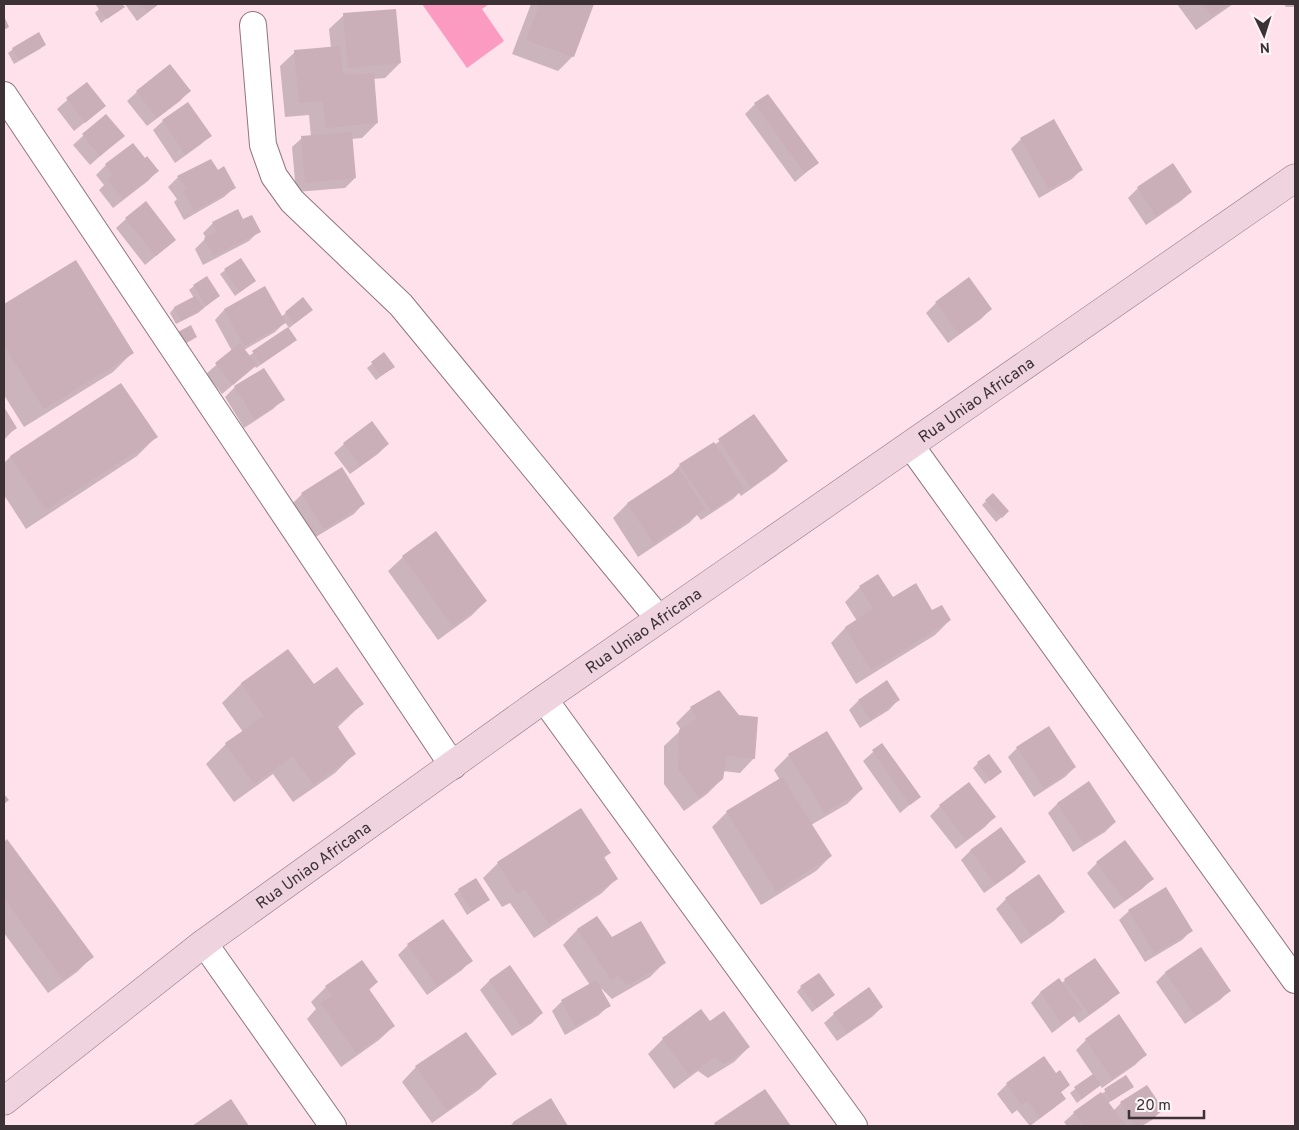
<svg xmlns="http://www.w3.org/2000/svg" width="1299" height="1130" viewBox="0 0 1299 1130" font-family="Overpass,sans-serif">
  <rect width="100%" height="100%" fill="#fee1eb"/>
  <!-- water -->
  <path fill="#fc9bc1" d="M422,4H489L482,9L504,41L467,68Z"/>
  <!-- shadow -->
  <path fill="#0003" fill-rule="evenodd" d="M95,4H121L123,6L101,23L95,13L99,9Z
    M125,4H159L137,21Z
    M531,4L592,5L573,56L558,71L512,54Z
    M1177,4H1233L1196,30Z
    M1284,4H1295V9L1294,7H1286Z
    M344,15L400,63L385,78L373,79L377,123L362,138L351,139L355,178L345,188L296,192L292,147L302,138L311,137L309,115L285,117L280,66L295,52L331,48L329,29Z
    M45,44L40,49L14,64L8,53L13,49Z
    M87,83L105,106L74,131L57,109Z
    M189,91L180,101L147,126L127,101L137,92Z
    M755,104L817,163L795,182L745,114Z
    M106,115L123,136L90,165L73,145Z
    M163,121L210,136L200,145L175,163L153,130Z
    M1021,139L1081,170L1072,179L1039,198L1011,149Z
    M145,160L157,171L148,181L113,208L99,190L104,185L96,175L106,165Z
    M211,161L217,171L234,188L224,197L184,220L174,202L177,199L168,187L178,177Z
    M1173,165L1191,192L1181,201L1146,225L1128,198L1138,188Z
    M126,219L175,240L145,265L116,228Z
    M213,223L259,231L249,241L203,265L195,249L206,238L203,233Z
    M240,259L255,281L235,296L220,274Z
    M75,261L132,353L113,372L24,427L4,395V305Z
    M968,279L991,309L981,319L948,343L926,313L936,303Z
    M194,286L218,296L198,313L176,324L170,313L174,308L194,298L189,290Z
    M265,288L281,317L303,299L307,314L288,329L295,340L291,344L256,368L255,366L222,394L206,374L232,351L215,320L224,310ZM285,322L289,328L249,356L244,350L275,332Z
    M384,354L388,371L376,380L367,368Z
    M235,387L283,399L273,409L244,428L225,397Z
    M4,410L15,428L4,440Z
    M754,416L786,461L776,471L741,496L739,493L733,499L701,520L697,515L689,523L638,557L613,518L627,504L671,475L680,465L714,445Z
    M156,437L137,456L26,529L4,495V463L11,456Z
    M344,444H388L378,454L350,474L334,453Z
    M302,494L363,504L354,514L314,538L292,504Z
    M986,501L1003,516L996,522L982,505Z
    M403,557L486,601L471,616L438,640L388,571Z
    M860,587L932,612L950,620L935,635L856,684L831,643L845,628L857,621L845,602Z
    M288,650L313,686L362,704L337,728L355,753L335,773L293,802L273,774L234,802L206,764L226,744L243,732L222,703L241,684Z
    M887,682L898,700L889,710L860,728L849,710L858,701Z
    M718,691L754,758L740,773L723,771L722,779L707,794L684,811L664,784V746L681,730L676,723L691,708Z
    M882,744L919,797L900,813L863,761Z
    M1017,748L1075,767L1065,777L1034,797L1008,757Z
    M789,755L862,789L847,804L811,825L831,856L816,871L761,905L712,827L727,812L780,780L774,770Z
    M978,763L1000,772L985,784L973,768Z
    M1089,783L1115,822L1105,832L1073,852L1048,813L1057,804Z
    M940,806L994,817L985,827L956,849L930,816Z
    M1000,829L1024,862L1015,871L984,893L961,860L970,851Z
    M7,841L92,957L77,972L48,993L4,933V843Z
    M609,853L604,858L617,878L602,893L534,938L510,903L502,907L483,878L498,863Z
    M1097,863L1152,879L1142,889L1114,909L1087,873Z
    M1039,876L1063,912L1054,921L1021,944L996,909L1006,899Z
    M459,890L489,900L467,915L454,894Z
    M1129,911L1191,931L1182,940L1145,962L1119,920Z
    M596,918L611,938L664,963L650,977L612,999L602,989L600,990L609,1005L599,1015L565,1035L552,1011L562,1001L590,985L563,945L577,930Z
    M408,945L471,960L462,970L427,995L398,955Z
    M1166,972L1229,991L1220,1000L1185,1024L1156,982Z
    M490,980L542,1013L532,1023L512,1036L480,990Z
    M1059,980L1062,983L1065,980L1118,993L1108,1002L1079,1023L1074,1016L1052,1033L1031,1003L1040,993Z
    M377,982L369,990L394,1026L379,1040L341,1067L307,1019L316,1009L311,1002L326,987Z
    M801,987L834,995L812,1012L797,992Z
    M882,1007L872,1017L837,1041L824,1023L834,1014Z
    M1119,1016L1145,1055L1135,1065L1102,1088L1100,1085L1077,1103L1070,1093L1093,1075L1076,1050L1086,1040Z
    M663,1039L749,1047L734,1062L708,1078L698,1071L674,1089L648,1054Z
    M416,1067L495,1074L480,1089L432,1123L402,1082Z
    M1056,1075L1069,1085L1060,1093L1064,1099L1054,1108L1030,1126L1017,1110L1012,1114L997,1094L1007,1084Z
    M1126,1077L1127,1091L1108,1103L1113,1111L1121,1103L1147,1086L1162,1110L1152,1120L1142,1126H1067L1064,1122L1074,1113Z
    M765,1090L790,1126H713L715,1124Z
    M551,1100L567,1126H510L513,1123Z
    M230,1101L248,1126H194Z"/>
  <!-- building -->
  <path fill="#caaeb8" d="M104,4H122L125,7L107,19L98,8Z
    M141,4H159L147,12Z
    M540,4H594L574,57L526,40Z
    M1203,4H1229L1212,16Z
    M396,9L401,63L348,68L343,13Z
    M4,16L9,27L4,30Z
    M39,32L46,45L19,60L12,48Z
    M340,46L343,75L374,73L378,123L326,128L323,101L299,103L294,50Z
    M170,64L191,91L157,118L136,91Z
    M87,82L106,106L85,123L66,98Z
    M768,94L819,163L805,173L754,103Z
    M188,102L212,136L185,154L162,120Z
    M106,114L125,136L100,156L82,134Z
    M1054,119L1083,170L1049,189L1020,138Z
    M352,132L356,178L305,183L301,136Z
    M133,143L145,158L147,156L159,171L123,199L108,180L113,175L105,164Z
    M211,159L218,170L224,166L236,188L194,211L183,191L187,189L177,176Z
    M1173,163L1192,192L1156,216L1137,187Z
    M146,201L176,240L156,256L125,218Z
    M238,209L243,219L252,215L261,232L213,256L204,238L217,231L212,222Z
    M241,258L256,281L240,292L224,269Z
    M76,260L134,353L44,409L4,345V304Z
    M207,276L220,296L206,306L193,285Z
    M969,277L992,309L959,334L935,302Z
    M265,286L286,323L244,346L224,309Z
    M195,296L204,308L181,321L174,307Z
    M303,297L313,310L294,324L285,312Z
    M191,325L197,337L183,345L176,333Z
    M288,327L297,340L261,364L252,351Z
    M240,343L257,365L233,385L215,363Z
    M384,352L395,367L381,376L371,362Z
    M264,368L285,400L255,419L234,386Z
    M121,383L158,437L46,510L10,456Z
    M4,407L17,428L4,437Z
    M754,414L788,461L751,487L718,439Z
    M372,421L389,444L360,466L343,443Z
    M714,442L744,489L711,511L679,464Z
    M342,467L365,504L324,529L301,493Z
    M679,469L705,509L654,543L627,503Z
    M993,493L1009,511L1002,518L985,500Z
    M436,531L487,601L453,626L402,556Z
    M878,574L893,597L916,583L932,610L942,605L951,620L871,670L845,627L873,609L859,586Z
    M288,649L314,684L337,667L364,704L336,724L356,754L313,784L293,756L254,784L225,743L264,716L241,683Z
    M887,680L900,700L870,719L858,700Z
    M719,690L739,715L758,717L755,759L727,756L723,779L699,797L678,769L679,730L697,718L690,707Z
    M1049,726L1076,767L1044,788L1016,747Z
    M827,731L863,789L825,813L788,754Z
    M882,743L921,797L910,805L872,750Z
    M989,754L1002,772L990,781L977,762Z
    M782,777L832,856L776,891L726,811Z
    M1089,781L1116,822L1084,843L1057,803Z
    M969,782L996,817L966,840L939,805Z
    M4,794L9,800L4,804Z
    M581,808L611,853L604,857L618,879L549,924L525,889L517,894L497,862Z
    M1001,827L1026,862L995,884L970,850Z
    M7,839L94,957L63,980L4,898V842Z
    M1125,840L1154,879L1125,900L1096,862Z
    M1039,874L1065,912L1031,935L1005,898Z
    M476,878L490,900L472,911L458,889Z
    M1166,887L1193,931L1155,953L1128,910Z
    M597,916L612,937L641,921L666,963L627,985L618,975L612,981L577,929Z
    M443,919L473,961L437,986L407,944Z
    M1201,947L1231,991L1195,1015L1165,972Z
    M1095,958L1120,993L1089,1014L1064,979Z
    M362,960L378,982L369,989L395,1026L356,1053L321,1003L332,996L325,986Z
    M510,965L543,1013L522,1027L489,980Z
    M819,973L835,995L817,1008L800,986Z
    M1059,978L1082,1010L1062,1024L1040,992Z
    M596,980L611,1006L575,1026L561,1000Z
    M869,987L883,1007L847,1033L833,1013Z
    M701,1009L710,1021L724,1011L750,1047L724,1064L714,1057L689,1075L662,1038Z
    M1119,1014L1147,1055L1112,1079L1085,1039Z
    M466,1032L497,1074L447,1110L415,1066Z
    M1044,1056L1056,1073L1060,1070L1070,1085L1061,1092L1066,1099L1040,1118L1028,1101L1022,1105L1006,1083Z
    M1093,1074L1101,1085L1082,1099L1074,1087Z
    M1126,1075L1134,1087L1111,1101L1104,1089Z
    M1147,1085L1164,1110L1139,1126H1135L1120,1102Z
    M765,1089L791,1126H717L714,1123Z
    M1101,1092L1126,1126H1084L1073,1112Z
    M551,1098L568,1126H514L513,1122Z
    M231,1099L249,1126H192Z"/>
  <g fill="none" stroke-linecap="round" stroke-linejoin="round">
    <defs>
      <path id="minor" d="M253,25L263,145L274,176L292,201L401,305L659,619
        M4,95L453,766
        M911,446L1295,980
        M544,699L854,1126
        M204,943L333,1126"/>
      <g id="secondary">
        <path id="s1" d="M4,1101L204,943L544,699L1295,178"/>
      </g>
    </defs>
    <!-- minor casing -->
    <use href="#minor" stroke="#917780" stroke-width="28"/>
    <!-- secondary casing -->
    <use href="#secondary" stroke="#917780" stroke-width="29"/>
    <!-- minor -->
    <use href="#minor" stroke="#fff" stroke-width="26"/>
    <!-- secondary -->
    <use href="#secondary" stroke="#efd4e0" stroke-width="28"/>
  </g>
  <g text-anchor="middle" stroke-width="4" stroke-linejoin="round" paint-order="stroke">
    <!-- street labels -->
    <g font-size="16" fill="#3c3135" stroke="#fbf5f7">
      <text dy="6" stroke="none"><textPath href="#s1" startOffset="1199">Rua Uniao Africana</textPath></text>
      <text dy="6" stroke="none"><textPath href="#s1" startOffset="794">Rua Uniao Africana</textPath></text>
      <text dy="6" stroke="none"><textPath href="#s1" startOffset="389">Rua Uniao Africana</textPath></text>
    </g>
  </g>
  <!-- border -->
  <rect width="1299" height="1130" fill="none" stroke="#3c3135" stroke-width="10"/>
  <!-- north arrow -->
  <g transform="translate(1264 35) rotate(176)" stroke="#fbf5f7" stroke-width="4" paint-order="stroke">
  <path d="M0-4L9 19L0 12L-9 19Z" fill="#3c3135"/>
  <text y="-8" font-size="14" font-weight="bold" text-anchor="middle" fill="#3c3135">N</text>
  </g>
  <!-- scale -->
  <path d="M1129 1110v8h75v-8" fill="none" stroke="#3c3135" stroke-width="2.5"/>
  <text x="1136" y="1110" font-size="15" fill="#3c3135" stroke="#fbf5f7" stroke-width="4" paint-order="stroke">20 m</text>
</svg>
